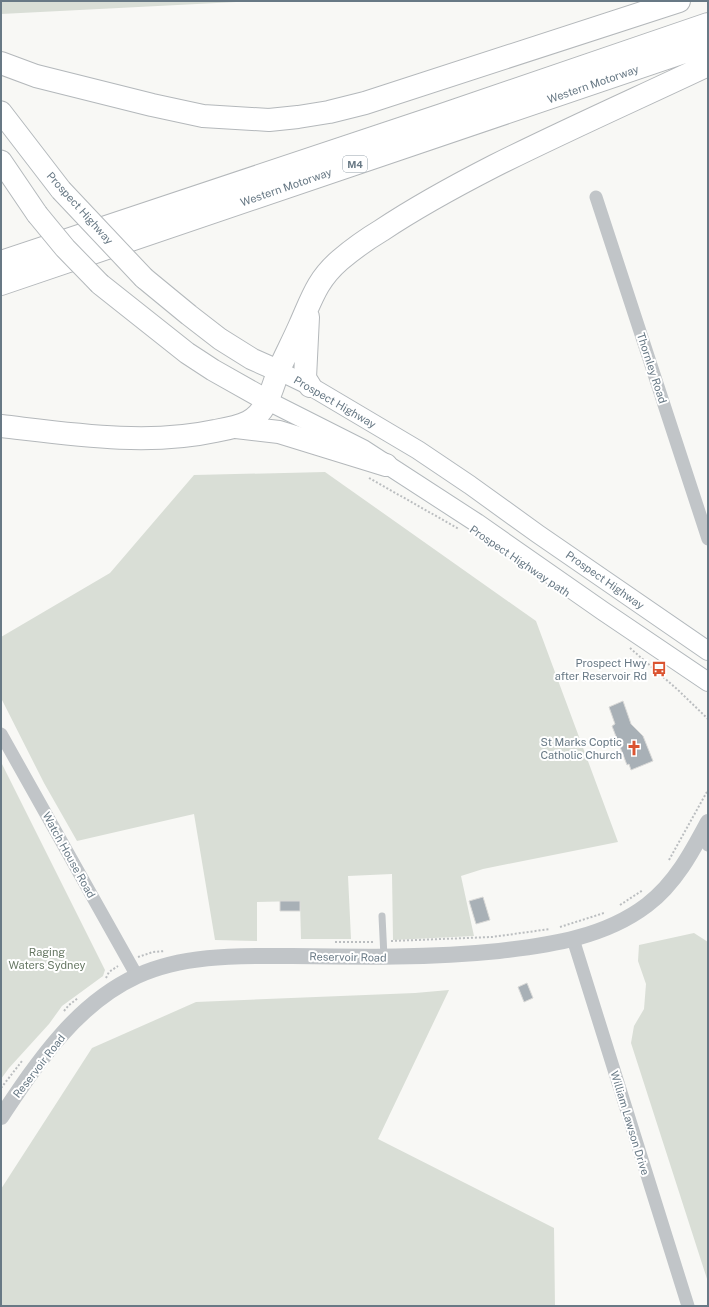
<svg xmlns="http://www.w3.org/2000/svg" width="709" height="1307" viewBox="0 0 709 1307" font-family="'Public Sans',sans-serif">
  <rect width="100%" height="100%" fill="#f8f8f5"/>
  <!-- green -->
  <path fill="#d9ded6" d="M1,1H258L1,14Z
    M325,472L536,621L618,842L483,869L461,876L474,936L393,940L392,874L348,876L351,939H301L300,901L257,902V941L215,940L194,814L77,841L44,783L1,698V637L110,573L194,475Z
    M1,762L105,970L103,976L62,1006L49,1024L9,1068L1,1079Z
    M694,933L708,942V1282L631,1043L634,1026L644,1009L646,984L638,961L639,945Z
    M449,990L378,1139L554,1228L555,1306H1V1189L92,1048L196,1002L415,993Z"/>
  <!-- building -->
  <path fill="#a8b0b6" stroke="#d9d9d7" d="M623,701L631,724L643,736L653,761L631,770L629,764L627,765L612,726L615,724L609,707Z
    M483,897L490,920L476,924L469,901Z
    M280,901H300V911H280Z
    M527,983L533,998L524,1002L518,987Z"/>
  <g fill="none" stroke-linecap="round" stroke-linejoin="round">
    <defs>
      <path id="secondary" d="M279,371L310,386L418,450L470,485L538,534L708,651
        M268,401L363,449L477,523L603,611L708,682"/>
      <path id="primary" d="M1,112L61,190
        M1,161L37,214
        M144,278L189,315L220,339L252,359L279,371
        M100,284L187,353L213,370L268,401"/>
      <path id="motorway" d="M1,63L36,76L152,105L203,116L269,120L298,117L329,112L365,103L679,1
        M1,262L442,115L708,24
        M1,284L708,44
        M308,317L305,378L310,386
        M1,426C70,434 147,446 215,431C226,429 238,427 248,422C267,412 271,391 278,372C285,356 293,341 300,325C312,298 317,280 340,260C353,249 367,239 382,230C418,206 455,186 494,166C564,131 636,99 708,65
        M236,427L279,432L386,465"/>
    </defs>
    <!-- secondary casing -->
    <use href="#secondary" stroke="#b3b9bd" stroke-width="20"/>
    <!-- primary casing -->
    <use href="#primary" stroke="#b4b9bc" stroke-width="23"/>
    <!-- motorway casing -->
    <use href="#motorway" stroke="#b4b8bb" stroke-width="24"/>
    <!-- path -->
    <path stroke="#bbbec0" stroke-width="2" stroke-dasharray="2 2" stroke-linecap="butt" d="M369,478L459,529
      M630,648L678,690L708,719
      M669,860L708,790
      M620,905L643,890
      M560,927L604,913
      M391,941L492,937L550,929
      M335,942H375
      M138,957L153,952L165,951
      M106,978L109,972L118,966
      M64,1011L69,1005L78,998
      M1,1088L22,1061"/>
    <!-- service -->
    <path stroke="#c1c5c8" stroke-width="7" d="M382,916L384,957"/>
    <!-- minor -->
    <path stroke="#c1c5c8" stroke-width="13" d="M596,197L708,539
      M1,734L137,976
      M701,835L708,845
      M573,939L688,1306"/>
    <!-- tertiary -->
    <path stroke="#c1c5c8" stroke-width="16" d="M1,1117C37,1063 76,1004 137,976C185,954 241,956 292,956C361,957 430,958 499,951C551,945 605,937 647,905C675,884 692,852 708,822"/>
    <!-- secondary -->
    <use href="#secondary" stroke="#fff" stroke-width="18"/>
    <!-- primary -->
    <use href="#primary" stroke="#fff" stroke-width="21"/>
    <!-- motorway -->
    <use href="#motorway" stroke="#fff" stroke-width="22"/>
    <defs>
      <path id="primary-bridge" d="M61,190L144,278
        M37,214L65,248L100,284"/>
    </defs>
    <!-- primary-bridge casing -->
    <use href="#primary-bridge" stroke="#b4b9bc" stroke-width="23" stroke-linecap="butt"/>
    <!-- primary-bridge -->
    <use href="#primary-bridge" stroke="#fff" stroke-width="21"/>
  </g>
  <!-- icons -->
  <defs>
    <symbol id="bus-bare" viewBox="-9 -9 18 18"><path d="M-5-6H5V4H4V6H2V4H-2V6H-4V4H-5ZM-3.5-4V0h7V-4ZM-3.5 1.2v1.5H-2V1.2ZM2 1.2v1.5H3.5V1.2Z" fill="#db5431" stroke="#fff" stroke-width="2.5" paint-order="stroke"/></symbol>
    <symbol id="church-bare" viewBox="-9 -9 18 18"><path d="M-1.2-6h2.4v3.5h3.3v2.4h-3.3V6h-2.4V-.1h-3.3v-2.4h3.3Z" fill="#db5431" stroke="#fff" stroke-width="2.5" paint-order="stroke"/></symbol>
  </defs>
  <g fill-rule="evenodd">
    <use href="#bus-bare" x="648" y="658" width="22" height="22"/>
    <use href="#church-bare" x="623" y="737" width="22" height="22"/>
  </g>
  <g text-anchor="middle" stroke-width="4" stroke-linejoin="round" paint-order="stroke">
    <!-- shield labels -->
    <rect fill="#fff" stroke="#95a1aa" stroke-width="1" x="343" y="156" width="24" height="16" rx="3"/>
    <g font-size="10" font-weight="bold" fill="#687985">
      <text x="355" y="168">M4</text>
    </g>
    <!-- street labels -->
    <g font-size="11" fill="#687985" stroke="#fff">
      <text transform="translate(593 84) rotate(-19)" y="4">Western Motorway</text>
      <text transform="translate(286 187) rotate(-19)" y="4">Western Motorway</text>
      <text transform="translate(80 208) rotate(48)" y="4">Prospect Highway</text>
      <text transform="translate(652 368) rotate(72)" y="4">Thornley Road</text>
      <text transform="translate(335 402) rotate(30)" y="4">Prospect Highway</text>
      <text transform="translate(520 561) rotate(34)" y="4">Prospect Highway path</text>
      <text transform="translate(605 580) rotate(35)" y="4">Prospect Highway</text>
      <text transform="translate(69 855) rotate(61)" y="4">Watch House Road</text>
      <text transform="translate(348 957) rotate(1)" y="4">Reservoir Road</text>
      <text transform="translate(39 1066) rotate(-52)" y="4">Reservoir Road</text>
      <text transform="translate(630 1123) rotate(73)" y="4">William Lawson Drive</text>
    </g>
    <!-- poi labels -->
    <g font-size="11" fill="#687985" stroke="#fff" text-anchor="end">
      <text x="647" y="667">Prospect Hwy<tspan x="647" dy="13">after Reservoir Rd</tspan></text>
      <text x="622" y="746">St Marks Coptic<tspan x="622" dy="13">Catholic Church</tspan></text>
    </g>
    <!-- park labels -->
    <g font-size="11" fill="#667763" stroke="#fff">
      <text x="47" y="956">Raging<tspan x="47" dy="13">Waters Sydney</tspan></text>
    </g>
  </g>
  <!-- border -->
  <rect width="709" height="1307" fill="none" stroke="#687985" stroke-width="4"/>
</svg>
